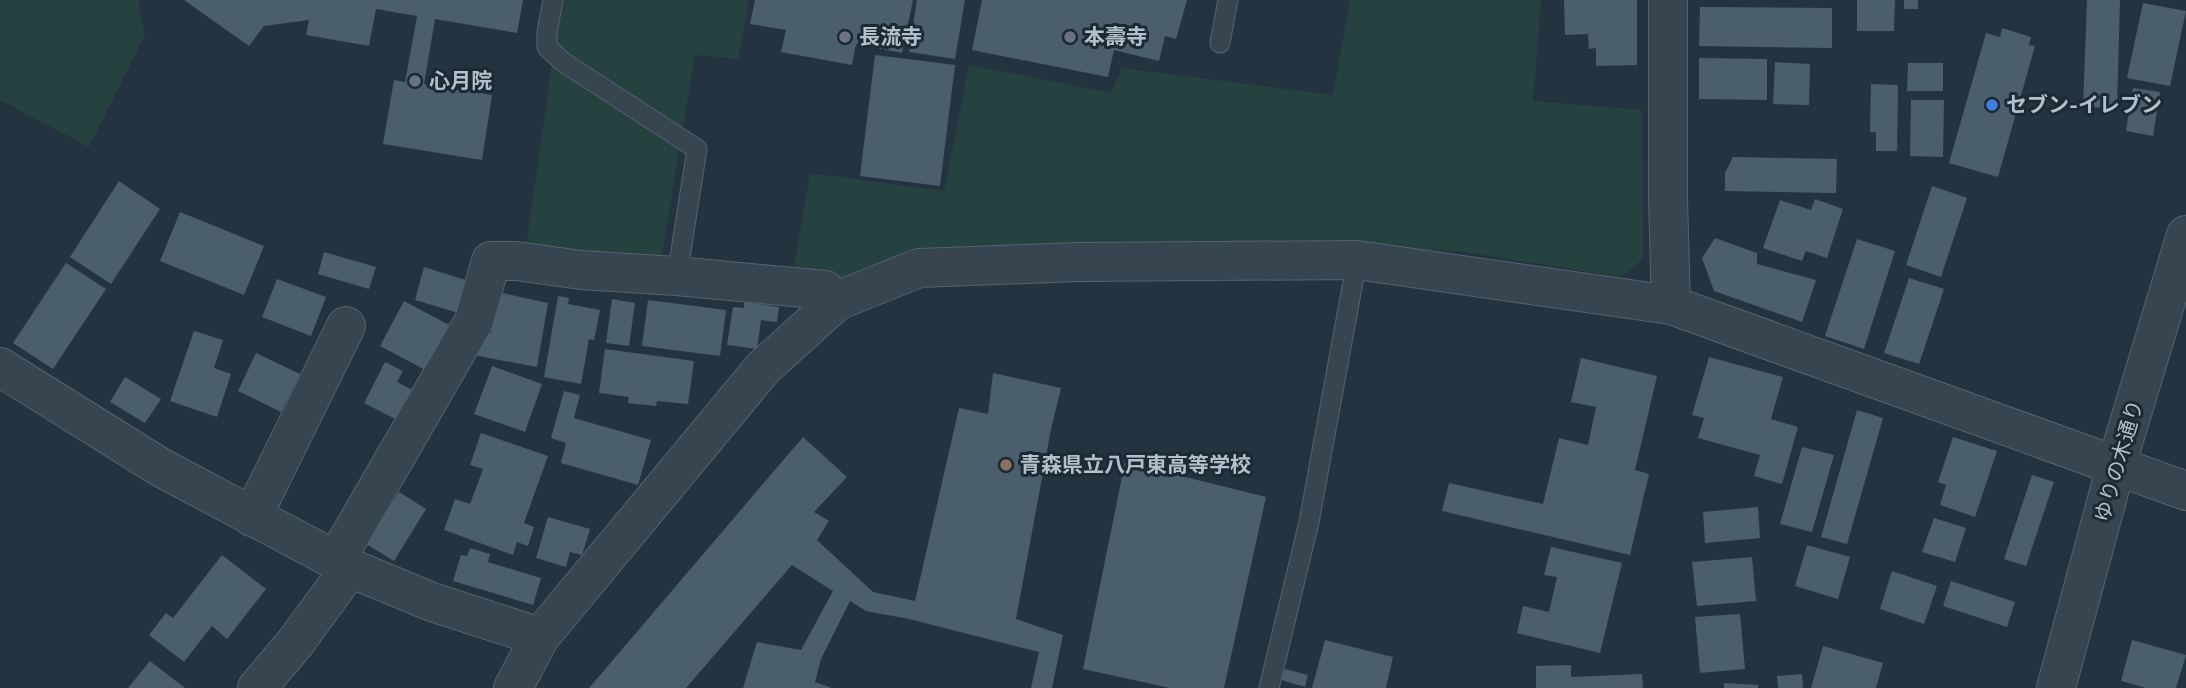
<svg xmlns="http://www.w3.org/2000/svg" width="2186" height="688" viewBox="0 0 2186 688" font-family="'Space Grotesk','Noto Sans JP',sans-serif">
  <rect width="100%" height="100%" fill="#233440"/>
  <!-- green -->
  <path fill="#254140" d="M0,0H138L145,35L89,147L0,100Z
    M564,0H749L738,59L695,55L662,254L647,266L525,253L556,37Z
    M1350,0H1541L1533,101L1642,110L1643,259L1621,277L1458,251L1352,246L839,281L793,273L810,173L944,191L969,65L1111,93L1122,68L1333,95Z"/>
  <!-- building -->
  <path fill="#4b5e6c" d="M184,0H523L517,33L435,19L424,84L492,95L482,160L383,144L394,80L405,82L417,16L376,9L369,46L306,35L309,20L264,26L249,46Z
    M755,0H913L902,53L856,44L852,65L781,52L786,30L750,24Z
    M917,0H965L955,59L909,52Z
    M982,0H1187L1176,39L1165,36L1159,61L1114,50L1108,77L972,50Z
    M1564,0H1637V65L1596,66V48L1589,49L1588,34L1565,35Z
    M1857,0H1895L1894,31H1857Z
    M1904,0H1918V9H1904Z
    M2087,0H2120L2117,108L2083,107Z
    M2143,3L2186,11L2170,86L2127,78Z
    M1700,7L1832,8V48L1699,46Z
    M2002,28L2031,37L2029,45L2035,46L1998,177L1949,163L1986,33L2000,37Z
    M875,55L955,65L940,186L860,176Z
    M1699,58L1767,59V100L1699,99Z
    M1775,62L1810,64L1809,105L1773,104Z
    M1908,63H1943V91H1907Z
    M1871,84L1898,85L1897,151H1876V132H1870Z
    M2133,88L2160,92L2153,136L2126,131Z
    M1911,100H1944L1943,157L1910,156Z
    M1733,157L1837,159L1836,193L1725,191V173Z
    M119,181L160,209L111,284L70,257Z
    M1932,186L1967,198L1941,277L1906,265Z
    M1815,199L1843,209L1827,258L1806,251L1802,261L1763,248L1780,200L1811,210Z
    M180,212L264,246L244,295L160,261Z
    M1715,238L1757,253V264L1816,280L1802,322L1714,291L1702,258Z
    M1857,239L1895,251L1864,349L1825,336Z
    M324,252L376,267L369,289L318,274Z
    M66,263L106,289L53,369L13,343Z
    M424,267L472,282L462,314L415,300Z
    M1909,278L1944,289L1919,364L1884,353Z
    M277,279L326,297L311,336L262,317Z
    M498,292L548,303L537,367L473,355L477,331L491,334Z
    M558,296L569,298L568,304L600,310L594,340L589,339L581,384L544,377Z
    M612,299L635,303L629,346L606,343Z
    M648,300L726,310L720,356L642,346Z
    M404,301L453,327L429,372L380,346Z
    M744,302L779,307L777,322L761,320L757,349L727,345L733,307L744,308Z
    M194,331L223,340L214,368L231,374L217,417L170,401Z
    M605,349L694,361L688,404L657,401L656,406L628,403L629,397L599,393Z
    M256,353L300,374L281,412L238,391Z
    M1709,357L1783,377L1771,419L1798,427L1782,484L1754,476L1760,455L1698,438L1704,418L1692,415Z
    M1581,358L1657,376L1635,470L1649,474L1630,555L1442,511L1449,483L1543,504L1559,438L1588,445L1596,407L1571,402Z
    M385,362L403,371L397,382L416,392L401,422L364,403Z
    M492,366L542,384L525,432L474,414Z
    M993,373L1061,388L1051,429L1016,619L1063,635L1052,688H1031L1039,652L909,619L866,611L850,601L821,659L815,682L832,688H743L757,642L801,650L833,591L792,565L686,688H589L803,437L847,477L814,512L829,521L817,540L873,592L915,601L959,408L988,414Z
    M125,377L161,399L145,423L110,402Z
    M564,391L580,395L574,418L651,440L638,485L561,463L566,443L551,438Z
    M1857,410L1883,418L1847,544L1821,537Z
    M481,433L548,456L524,523L534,527L528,546L517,542L513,555L444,530L455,499L470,504L483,469L470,465Z
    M1953,437L1997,451L1975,517L1940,505L1946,485L1938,482Z
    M1802,447L1834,455L1812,532L1780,524Z
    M1125,462L1266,497L1224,688H1170L1083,669Z
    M2032,475L2054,482L2026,566L2004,559Z
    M399,492L426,509L394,561L366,544Z
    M1758,507L1760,538L1705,543L1703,512Z
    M548,517L590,529L582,555L570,552L566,567L536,558Z
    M1934,518L1966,528L1955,562L1922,552Z
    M1807,545L1850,557L1838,599L1795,586Z
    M1551,547L1622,563L1600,653L1517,633L1523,606L1549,612L1557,577L1544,575Z
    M470,548L490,554L488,562L541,578L533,605L453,581L461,555L467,556Z
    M222,555L266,589L227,639L212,626L184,662L149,635L166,613L173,618Z
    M1752,557L1756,601L1697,606L1692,562Z
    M1892,571L1937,586L1924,624L1880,609Z
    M1951,581L2015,602L2007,627L1943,606Z
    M1740,614L1745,669L1700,673L1695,617Z
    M1325,640L1393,657L1386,688H1312Z
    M2132,640L2186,655L2176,688H2146L2121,681Z
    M1823,646L1883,663L1876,688H1811Z
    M150,661L185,688H128Z
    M1571,665V677L1642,674L1643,688H1536V666Z
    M1285,669L1308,675L1305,687L1281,680Z
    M1802,674L1803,688H1778L1777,676Z
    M1724,683L1758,685V688H1724Z"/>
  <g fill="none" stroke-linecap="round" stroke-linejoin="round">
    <defs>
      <path id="service" d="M553,0L547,32V47L563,62L697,149L677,276
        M1220,43L1228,0
        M1269,688L1309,522L1357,260"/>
      <path id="minor" d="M1668,0V198L1671,305
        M0,367L160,467L350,568L432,602L540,637
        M252,517L346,326
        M336,560L474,321L491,261H516L581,270L677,276L825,290L837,301
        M257,688L295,643L350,568
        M513,688L540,637L763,368L837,301L919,268L1080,262L1357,260L1671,305L2186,491"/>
      <path id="tertiary" d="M2056,688L2116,466L2186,235"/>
    </defs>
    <!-- service casing -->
    <use href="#service" stroke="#55636e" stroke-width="21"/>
    <!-- minor casing -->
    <use href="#minor" stroke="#55636e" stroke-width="40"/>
    <!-- tertiary casing -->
    <use href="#tertiary" stroke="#55636e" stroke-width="40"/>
    <!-- service -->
    <use href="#service" stroke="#374550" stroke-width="19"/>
    <!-- minor -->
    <use href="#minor" stroke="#374550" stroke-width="38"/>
    <!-- tertiary -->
    <use href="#tertiary" stroke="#374550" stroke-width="38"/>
  </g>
  <!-- markers -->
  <g fill="#6b7280" stroke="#1c2a35" stroke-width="2.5">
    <circle cx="845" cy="37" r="7"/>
    <circle cx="1070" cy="37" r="7"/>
    <circle cx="415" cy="81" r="7"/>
  </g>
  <circle fill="#3f7fe0" stroke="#1c2a35" stroke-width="2.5" cx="1992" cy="105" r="7"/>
  <circle fill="#8d6e63" stroke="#1c2a35" stroke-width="2.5" cx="1006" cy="465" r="7"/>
  <g text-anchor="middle" stroke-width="6" stroke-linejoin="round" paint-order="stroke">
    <!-- poi labels -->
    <g font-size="21" font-weight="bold" fill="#b3c0cb" stroke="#1c2a35" text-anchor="start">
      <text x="859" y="44">長流寺</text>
      <text x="1084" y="44">本壽寺</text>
      <text x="429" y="88">心月院</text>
      <text x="2006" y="112">セブン-イレブン</text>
      <text x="1020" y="472">青森県立八戸東高等学校</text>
    </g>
    <!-- street labels -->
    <g font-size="21" fill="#b3c0cb" stroke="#1c2a35">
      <text transform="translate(2119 461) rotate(-74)" y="7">ゆりの木通り</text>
    </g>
  </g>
</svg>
